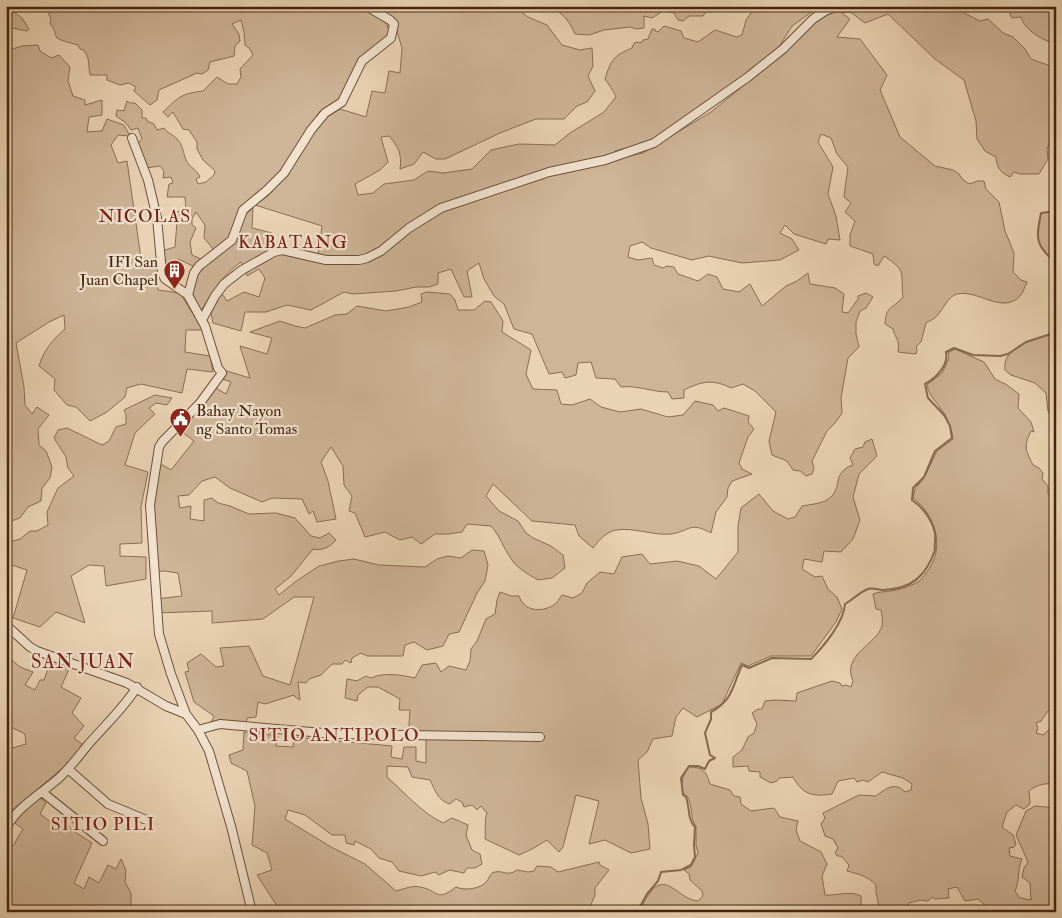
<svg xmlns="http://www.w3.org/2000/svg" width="1062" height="918" viewBox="0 0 1062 918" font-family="'IM FELL Double Pica',serif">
  <rect width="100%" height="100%" fill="#ead3b4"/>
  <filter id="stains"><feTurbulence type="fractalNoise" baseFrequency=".004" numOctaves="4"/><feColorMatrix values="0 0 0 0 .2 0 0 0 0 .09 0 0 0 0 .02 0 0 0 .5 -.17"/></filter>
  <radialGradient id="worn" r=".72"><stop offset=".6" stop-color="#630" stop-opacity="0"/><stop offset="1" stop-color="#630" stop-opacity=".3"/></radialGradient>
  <!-- green -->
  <path fill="#ceb598" stroke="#8a6d54" d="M6,6H10L11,10L22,18L29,29L27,31L6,27Z
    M41,6H358C371,17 386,14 390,34L358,61L339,101L320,111L274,180L239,210L229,238L214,250L204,238L205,225L196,212L192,219V225L196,228L190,242L192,255L201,259L195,267L178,259L175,265L168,263L162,270V251L175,247L177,222L173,212L186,211L185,197H167L169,184L173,183L171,177L163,178L164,171L160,166L146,168L136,145L142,139L138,128L131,130L126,123L116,116L117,110L124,111L127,101L130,103H135L142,110V118H146L147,121L154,124L157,130L164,128C168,134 173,134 177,139C183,144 183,154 187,162C190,167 197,170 200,177L196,179L198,184L206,182L214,175L215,171L203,160L197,149V142L189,130L183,129L173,112L168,117L163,112C179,97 180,94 203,91L217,77L228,84H237L241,77L240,69L253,55L250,49L245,45L244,32L241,20L232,24L239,34L240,41L235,46L234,56L210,62L208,70L202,74L197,73L159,90L157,100L150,105L134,91L136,87L129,83L120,85L107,80V75H90L88,58L84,50L80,49L78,45C74,44 59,40 57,38C55,36 55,28 50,24L51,19L48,12L45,11Z
    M371,6H514L528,17L547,25L562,45L580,50L592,48L593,66L588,76L595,91L587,102L577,106L564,119H536L500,133L445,159H436L423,152L414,164L400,169C402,155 399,147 389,136L381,137L388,162L380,170L355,184L358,195L373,193L384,184L414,180L428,171L443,173L472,169L491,150L519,144L555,145L570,133L604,112L616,97C615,93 607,82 605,79C611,60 613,56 632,48L634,43L638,42L641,43L643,40L648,39L652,29H655V31L658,32L664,26L681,31L684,38L698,42L715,30L737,37L742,35L746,20L756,6H820L792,26L779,47L740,83L685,123L642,144L615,151L616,159L643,153L711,112L781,55L819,16L838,10L850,19L837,37L860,39L887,75L880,90L900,137L935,166L953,170L959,174L963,180L970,184L977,181H984L986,189L999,202L1005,231L1014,253L1013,272L1021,280L1027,282C1025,286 1023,293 1020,296C1002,315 978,289 957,294C947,297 943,310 936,317C934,319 929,321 926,323L921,342L916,347L917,350L916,354L898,352C900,338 895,339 893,329L885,324C886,305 893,309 903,297C900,272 908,272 884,256L878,266L874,264L873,254L850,246V235L855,221L845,212L851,203L844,197L848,167L837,154L831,138L821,134L818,142L833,167L828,194L836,216L840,240L828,239L826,244L794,234L785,225L780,233L792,239L799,250L780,260L742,263L709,256L692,260L651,248L642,242L630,246L628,257L638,260L652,258L654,265L663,268L667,266L674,267L678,274L698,281L708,274L717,277L723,289L739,292L750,284L762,306L786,286L797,281L808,273L810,284L835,288L844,294L842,312L848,313L858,299V296L866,293L873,297L866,308L860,311L856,322V334L859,347L848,358L841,398L842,413L835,423L827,431L812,461L814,469L812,474L806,476L800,471L793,470L787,461L772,455L769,441L776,412L755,391L743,384L731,388C713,379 702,381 684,390V398L672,399L668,392C652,392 637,385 621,387L615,379L596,378L591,362L578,363L576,375L565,378L562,372L549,374L532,334L514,329L504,304L494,296L484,279L479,263L467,271L472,297H464L451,269L438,273V284L429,287H416L396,291L353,294L344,292L311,310L287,305L266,312H245L241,331L213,323L211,313L220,291L227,301L244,292L259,297L265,278L259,269L247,276L241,262C223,275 212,292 201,311L191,291L197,275L212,260L234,243L245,215L253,208L252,228L272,233L269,249L317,262L322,226L255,205L268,196L282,180L311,133L324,119L340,109L366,117L372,91L385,93L389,71L400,73L402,48L396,28Z
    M543,6H714L711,12H706L703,16H689L683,21L678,20L674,13L663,11L652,18L644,16V28L637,29L630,27L604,30L589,35L575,34C568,18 561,10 543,6Z
    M840,6H963L964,13L980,21L988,19L1003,33L1013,37L1025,49L1031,59L1056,68V127L1047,149L1048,159L1039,174H1020L1014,172L1010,177C1000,172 997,168 996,157L985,151L977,139L976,121L964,80L935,59L888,14L865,23L845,8Z
    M1006,6H1056V44C1044,41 1024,30 1021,17L1012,18Z
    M38,45L40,51L51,58L59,55L70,67L68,81L73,96L85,100V105L102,100V115L89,117L87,132L102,131L107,119L124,125L130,136L118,135L111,145L118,163L127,161L141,258L158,260V290L180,293L203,330H186L185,352L210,356L213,372L187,369L182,393L141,384L127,388L125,397L107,412L90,421L76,407L67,405L54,390L55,379L39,366C44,350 52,340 65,329L64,315L49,322L16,343L24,387L25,405L32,414L37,407L49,415L38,429L39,445L46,451L52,467L50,478L42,488L41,501L28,507L20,518L6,523V51L22,46Z
    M1056,211V263C1035,245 1036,239 1041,213Z
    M427,292L450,294L455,300L458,310H474L485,301L491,302L503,321L502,332L531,350L526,374L533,389L557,390L561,404L572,405L590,399L601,407L620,412L641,409L668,417L683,415L695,401L713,405L718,411L724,408L749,416L748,422L754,429L748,437L739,463L742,469L752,474L732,481L728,488L727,497L716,512L711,533C689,521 691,531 671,534C655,536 632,527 617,530C607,531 599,540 593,548L579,536L575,525L532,521L493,484L486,496L499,511L518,521L526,533L533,538L551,546L563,555L565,568L552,578L538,580C528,574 516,568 510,557C502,546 501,537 491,526L467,524L462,532L448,534H435L421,544L412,537L400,540L385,532L365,537L355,513L349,511L352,496L344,485L343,466L331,447L321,462L328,481L336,519L317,522L313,511L309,514L302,499L272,498L262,502L230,488L215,477L202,481L189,495L178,496L180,508L191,506L190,519L204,521V500L212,498L218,503L230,506L249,514L276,513L295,518L311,536L320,538L329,533L336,540C330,547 323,551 313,549L291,576L275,589L279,595L295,582L319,566L339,561L354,559L379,565L425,567L437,559L448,556L461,558L472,550L484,551L488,565L485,581L477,593L459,632L449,634L443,646L427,650L414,642L405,645L403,656H367L361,653L352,658L351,663L345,660L342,664H332L321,675L309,679L306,683L298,682L300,700L295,697L294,695L265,704L258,702L256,717L247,718L245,728L209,727L214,716L194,702L185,672L189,671L187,663L201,654L216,667L224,666L220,648L249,646L263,676L290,685L314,597H294L263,619L212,623V611L156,613V599L182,596L178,573L164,571L151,572L148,535L149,502L156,461L171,470L194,441L178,429L216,388L226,394L231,382L220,378V369L250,378L240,346L267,354L272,338L250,332L280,321L295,326L305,328L335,315L347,314L357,306L386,311L409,307L422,302L421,294Z
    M1056,325V417L1048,411L1046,393L1035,383L1011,375L1005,370C1002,345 1036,340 1053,333Z
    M955,349L984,362L995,379L1007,385L1019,394L1018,408L1031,422L1034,432L1031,431C1023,447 1026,451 1033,465L1039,468L1043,473L1042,479L1048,486V494L1056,501V708H1050L1041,721L1036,723L1038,728L1036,733L1043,735L1056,724V784C1045,783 1038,784 1029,791L1030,804L1024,809L1016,805L1007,812L1002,827L1013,835L1016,844L1014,847L1009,848L1010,856L1022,859C1017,870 1020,881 1015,891L1020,898L1031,900L1030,883L1022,877L1024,868L1028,862L1016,835L1026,811L1035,806L1056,808V912H984V904L978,899L965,901L957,887L948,889L949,898L935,899L932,897L928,901L920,900L909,903L904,911L894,907L887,909L879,906L876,892V885C868,876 858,874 847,871L849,865L841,856H837L835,853L838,848L833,839L825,836L821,824L825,818L823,813L859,795L876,796C885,789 895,781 905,792L911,790L912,784L903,778L882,772L868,782L863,780L857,782L854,778L838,781L832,794C813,797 803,795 793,777L779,778L777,781L771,783L760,777V772L749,771L748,766L733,767V757L742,750L748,737L754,733L757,724L752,713L758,709H762L765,701L775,700L796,701L797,693L832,681L840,683L842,686L846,685L851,687L853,681C841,655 877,644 882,626C883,621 882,615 881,610L876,609L873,594C881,591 888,592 896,590C903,589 912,585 918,582C921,580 924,576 926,573C946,549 936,515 913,498L915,489L924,478L937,451L953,439C951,427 948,418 941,409C935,399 930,398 927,385L942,373L949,358L948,353Z
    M155,395L172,398L167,405L156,403L149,408L155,414L135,433L125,465L148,472L141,507L142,543L120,544V556L146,557V579L106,586L104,566L89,565L71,576L85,623L56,612L40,627L13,618L27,570L6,563V543L20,539L30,531H37L48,525L47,512L58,488L74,476L68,468L66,457L54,438L58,430L67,428L102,445L109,441L116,427L126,424V415L124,410Z
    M872,439L877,456L859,474L853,497L860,520L853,539L841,552L824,551L822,562L804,559L802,569L815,577L822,576L828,589L837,597L842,609L836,622L811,656H771L748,666L741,663L722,704L697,717L683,708L676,717L672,736L653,739L647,752L638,760L641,798L648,824L650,849L631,853L605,840L589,844L599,801L576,795L563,847L559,852L547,840L532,849L519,855L485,839C486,830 484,821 487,813L481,806L477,810L472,805L464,807L462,802L456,799L450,804C438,801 435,790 430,780L412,777L408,767L387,766V777C405,793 422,813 443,823L452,818L468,825L466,835L472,850L480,854L482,864L475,868H467L464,873L449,870L439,875L435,872L421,876L399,871L392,862L379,858L371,849L355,841L354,845L346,843L345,835H332L305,815L288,810L285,819L331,847L365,864L396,891C404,889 413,885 420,887C439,890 435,903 456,887C465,891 481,889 487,881C490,878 489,873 495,872C503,870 508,877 517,870L528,872L534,871L537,866L551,867L558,872L599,862L600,865L609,870L595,888V895L588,912H280L279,909L257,875L272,870L267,853L252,845L255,806L247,771L231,763L229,755L243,750L244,732L278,736L276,746L293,747L294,737L392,746L391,757L402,759L404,747H416V761L426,763V738L408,739L410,710H399L400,699L378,687H368L358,695L357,701L345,698L347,679L357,681L366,676L371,678C384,672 402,675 415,678L422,665L436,663L441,672L449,666L466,670L470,661L471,649L477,641L486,619L495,614L497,600L500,592L511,596H519C524,611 540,613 554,605C557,603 560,598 562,595L573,598L582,593L587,583L600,572L614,574L622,557L642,554L650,564L677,561L699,566L716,579L738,552V526L741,508L759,494L773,511L788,519L795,517L802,506C812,504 825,504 832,496C842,485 832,473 853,465L850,458L855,449L863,447L865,442Z
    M6,655L20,667L33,672L25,685L35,690L40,680H44L51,660L70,667L61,687L81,698L72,713L84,726L74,738L83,745L64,767L11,811L6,818V747L9,749L26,744L25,734L11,727L6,715Z
    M689,767C703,767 706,771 710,784L730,790L734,796L740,797L741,804L751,811L774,808L780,817L798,821L796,830L800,841L821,852L827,864L822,876L825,895C838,896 849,890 861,896V912H645L643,904C664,863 675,899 698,901L703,896L702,891L690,880L689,874L684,870L691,867L698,853L696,845V826C688,817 695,799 683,793C681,782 682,776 689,767Z
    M38,796L46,803L40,814L52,823L58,815L72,830L92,843L74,883L84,889L89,877L99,883L108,865L116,869L121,859L126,870L125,882L131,893V907L140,912H6V842L13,846L23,829L11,820Z"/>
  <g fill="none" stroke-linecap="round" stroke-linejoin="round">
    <!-- stream -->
    <path stroke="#866a50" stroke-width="2" d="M1056,211L1041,213C1036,239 1035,245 1056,263
      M637,912L647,894L658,881L661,872L681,870L691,865L695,857L694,845L695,827C687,819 690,807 686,797L683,795L681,778L689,766H698L705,769L709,761L715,758L710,755L705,733L711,719V712C733,700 732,687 742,665L749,668L772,658L811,659C824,646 844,622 845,604C852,600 860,592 868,589C873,587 877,590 883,590C912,589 926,576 935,550C934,544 936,539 935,533C932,520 923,507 912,500L913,488L924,477L935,451L952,438L950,426L944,415L928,398L925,384C936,378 949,365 946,352L954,348L973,355L1000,356L1008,354L1026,342L1054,333L1056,324"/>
    <defs>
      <path id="minor" d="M132,138L148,180L157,218L162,273L165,279L188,295
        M202,320L215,296L224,284L242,270L274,252L282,250L326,260H359L367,258L381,251L409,228L441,208L549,172L605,160L654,143L748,77L783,49L813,19L825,11L833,8H849L853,6
        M6,625L30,647L37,651L127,683L166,706L186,714
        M198,730L220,724L335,734L540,737
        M68,769L108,804L149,821
        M42,792L103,841
        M6,828C18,806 41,794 59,778C70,768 78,757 87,746C104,726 123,709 137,687
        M252,912L231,826L209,751L198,730L186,714L171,674L159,634L150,505L159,447L162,442L200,403L222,373L218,368L205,326L188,295L194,273L199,266L232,240L243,210L267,190L284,173L311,130L325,113L342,102L362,61L391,38L394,24L390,20L366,6"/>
    </defs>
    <!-- minor casing -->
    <use href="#minor" stroke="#6e5038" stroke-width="10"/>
    <!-- minor -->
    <use href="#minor" stroke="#f1e2ce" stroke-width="8"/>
  </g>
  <!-- icons -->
  <defs>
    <symbol id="building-pin" viewBox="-11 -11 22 30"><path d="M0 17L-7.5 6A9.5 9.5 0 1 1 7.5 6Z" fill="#8f2418" stroke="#f1e2ce"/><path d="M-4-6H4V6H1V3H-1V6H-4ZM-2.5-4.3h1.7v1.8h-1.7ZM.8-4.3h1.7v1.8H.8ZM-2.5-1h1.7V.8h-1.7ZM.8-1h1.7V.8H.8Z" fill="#fff"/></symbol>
    <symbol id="civic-pin" viewBox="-11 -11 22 30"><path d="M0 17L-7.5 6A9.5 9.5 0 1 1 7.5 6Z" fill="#8f2418" stroke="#f1e2ce"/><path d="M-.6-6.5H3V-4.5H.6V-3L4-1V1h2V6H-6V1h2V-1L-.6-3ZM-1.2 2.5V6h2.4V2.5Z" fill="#fff"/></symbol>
  </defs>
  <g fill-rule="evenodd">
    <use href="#building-pin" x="162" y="258" width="25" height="34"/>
    <use href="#civic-pin" x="168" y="406" width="25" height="34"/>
  </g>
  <g text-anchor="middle" stroke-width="4.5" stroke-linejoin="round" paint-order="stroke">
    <!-- poi labels -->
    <g font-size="16" fill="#45250f" stroke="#f1e2ce" text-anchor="end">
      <text x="158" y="267">IFI San<tspan x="158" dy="18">Juan Chapel</tspan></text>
      <text x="196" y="416" text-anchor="start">Bahay Nayon<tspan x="196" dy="18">ng Santo Tomas</tspan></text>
    </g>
    <!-- neighbourhood labels -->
    <g font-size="18" letter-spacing="1" fill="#7a1f14" stroke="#f1e2ce">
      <text x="145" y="222">NICOLAS</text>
      <text x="293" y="248">KABATANG</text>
      <text x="334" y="741">SITIO ANTIPOLO</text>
      <text x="103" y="830">SITIO PILI</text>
    </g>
    <!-- quarter labels -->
    <g font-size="19" letter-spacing="1" fill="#7a1f14" stroke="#f1e2ce">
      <text x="83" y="668">SAN JUAN</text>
    </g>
  </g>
  <!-- margin -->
  <rect width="1062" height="918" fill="none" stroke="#ead3b4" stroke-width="25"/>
  <rect x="8" y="8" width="1047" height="903" fill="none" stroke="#45250f" stroke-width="2.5"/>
  <rect x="12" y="12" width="1037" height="893" fill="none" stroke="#45250f"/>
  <rect width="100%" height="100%" filter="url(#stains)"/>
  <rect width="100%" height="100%" fill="url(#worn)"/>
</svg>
